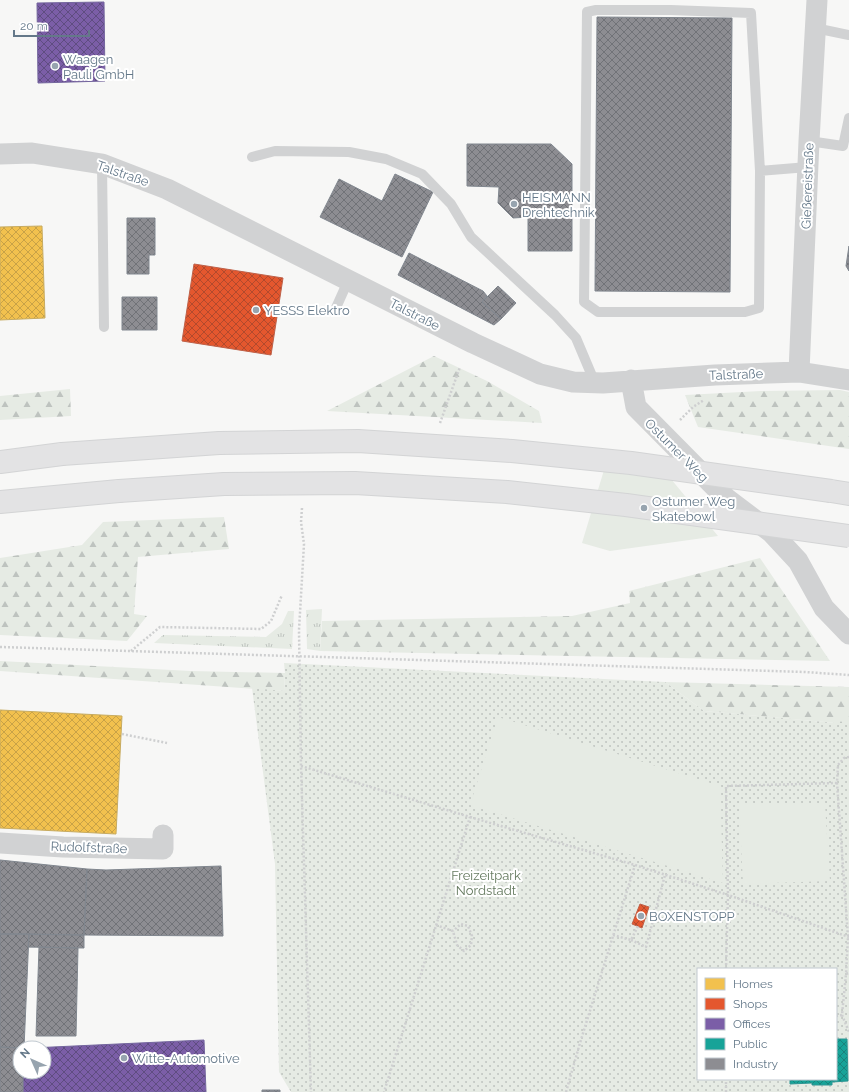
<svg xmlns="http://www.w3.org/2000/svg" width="849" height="1092" viewBox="0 0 849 1092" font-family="Raleway,sans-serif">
  <defs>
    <pattern id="grass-tufts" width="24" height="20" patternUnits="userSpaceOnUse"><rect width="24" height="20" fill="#e6ebe4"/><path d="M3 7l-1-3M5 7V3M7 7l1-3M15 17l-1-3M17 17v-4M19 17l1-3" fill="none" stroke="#bec3bf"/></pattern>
    <pattern id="forest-firs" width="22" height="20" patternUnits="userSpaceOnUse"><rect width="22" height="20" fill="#e6ebe4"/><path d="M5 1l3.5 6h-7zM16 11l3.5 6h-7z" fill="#bec3bf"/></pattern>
    <pattern id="park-dots" width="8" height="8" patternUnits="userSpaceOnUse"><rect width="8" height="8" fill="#e6ebe4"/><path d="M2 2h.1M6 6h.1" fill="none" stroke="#bec3bf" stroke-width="1.8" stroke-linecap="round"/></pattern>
    <pattern id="homes-cross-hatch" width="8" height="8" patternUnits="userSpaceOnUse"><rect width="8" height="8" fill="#f2c14e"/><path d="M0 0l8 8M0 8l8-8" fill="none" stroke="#c8a247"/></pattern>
    <pattern id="shops-cross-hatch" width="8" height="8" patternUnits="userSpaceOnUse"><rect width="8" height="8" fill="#e4572e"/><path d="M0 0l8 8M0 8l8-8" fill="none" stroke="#b24a2d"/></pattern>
    <pattern id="offices-cross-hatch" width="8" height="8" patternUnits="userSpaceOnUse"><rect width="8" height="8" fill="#7b5ea7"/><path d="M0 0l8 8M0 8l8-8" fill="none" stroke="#5f4d81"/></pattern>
    <pattern id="public-cross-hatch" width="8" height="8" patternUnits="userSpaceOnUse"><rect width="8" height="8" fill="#17a398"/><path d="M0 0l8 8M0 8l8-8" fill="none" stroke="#19837c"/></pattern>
    <pattern id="industry-cross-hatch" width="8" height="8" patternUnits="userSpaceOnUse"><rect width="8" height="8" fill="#8d8d92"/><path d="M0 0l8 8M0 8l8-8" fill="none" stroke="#717378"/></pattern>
  </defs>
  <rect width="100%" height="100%" fill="#f7f7f6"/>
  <!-- grass -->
  <path fill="url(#grass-tufts)" d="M322,609L320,651L307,649L306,610Z
    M288,611H294L292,649L154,643L163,635L266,637L282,624Z"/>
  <!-- forest -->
  <path fill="url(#forest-firs)" d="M434,356L487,381L539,411L542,423L327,411Z
    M70,389L71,416L0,420V396Z
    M840,390L849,392V449L698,427L685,395L761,391Z
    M224,517L229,549L138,557L134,614L147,616L127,641L0,635V558L82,545L103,522Z
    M760,558L830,661L320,651L322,621L572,616L630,603L629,591Z
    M0,661L191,671L285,673L284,691L0,671Z
    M665,682L849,687V723H835L704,711Z"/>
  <!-- park -->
  <path fill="url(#park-dots)" fill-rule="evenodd" d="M284,663L665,682L704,711L835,723H849V1092H291L279,1072L275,864L252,688L284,691L285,673ZM698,969H836V1079H698Z"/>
  <!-- pitch -->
  <path fill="#e6ebe4" d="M604,470L671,479L718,536L610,551L582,543Z
    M498,717L720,786L723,883L470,805Z
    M739,805H825L830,881L743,884Z"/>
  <!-- homes -->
  <path fill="url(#homes-cross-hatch)" stroke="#c7ab60" d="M42,226L45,318L0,320V227Z
    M0,710L122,716L116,834L0,828Z"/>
  <!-- shops -->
  <path fill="url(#shops-cross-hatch)" stroke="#be6149" d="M194,264L283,278L271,355L182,341Z
    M640,904L649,907L642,928L632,924Z"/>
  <!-- offices -->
  <path fill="url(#offices-cross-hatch)" stroke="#74669e" d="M104,2L105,81L38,83L37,3Z
    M204,1040L206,1092H23V1072H44V1048H31Z"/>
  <!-- public -->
  <path fill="url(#public-cross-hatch)" stroke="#2e9694" d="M836,1039H847L848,1081L832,1082V1085H812V1083L790,1084V1079H836Z"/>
  <!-- industry -->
  <path fill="url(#industry-cross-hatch)" stroke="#81878f" d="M597,17L732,18L730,292L595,291Z
    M467,144H551L572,164V251H528V217L513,218L498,203L499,187L467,186Z
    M395,174L433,192L402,257L320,217L339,179L382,201Z
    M127,218H155V255H149V274H127Z
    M849,246V271L846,266Z
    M409,253L483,291L487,296L482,302L501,319L494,325L398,275Z
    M498,286L516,303L501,319L482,302Z
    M122,297H157V330H122Z
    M0,860L87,869L84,935L0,934Z
    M221,866L223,936L84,935L87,869L106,870Z
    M0,934H29L24,1048L0,1047Z
    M29,934L84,935V948L28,947Z
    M39,947L78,948L76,1036H36Z
    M0,1047L20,1048V1072H23V1092H0Z
    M262,1090H280V1092H262Z"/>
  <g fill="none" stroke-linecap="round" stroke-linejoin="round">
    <defs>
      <path id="highway" d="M0,462L62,454
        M831,491L849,494
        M0,502L119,491"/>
    </defs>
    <!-- highway casing -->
    <use href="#highway" stroke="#d3d4d5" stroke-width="24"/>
    <!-- path -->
    <path stroke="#cecfd0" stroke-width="2.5" stroke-dasharray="2 2" stroke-linecap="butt" d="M680,420L693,407L704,400
      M440,423L460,367
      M302,508L301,522L304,544L299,630L301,766L311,1092
      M0,647L805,672L849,675
      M131,651L160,627L261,629L271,621L282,595
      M122,734L167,743
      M849,757L844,758L838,765L837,783L848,937L846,974L849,973
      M301,766L470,817L384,1092
      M470,817L635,865L728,895L849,937
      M436,925L453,931L457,945L464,951L471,945L472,936L468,926L461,924L453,931
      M613,935L631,940L638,926
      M631,940L646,947L665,875
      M726,969L728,895L726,786L837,783
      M842,1015L849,1032
      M836,1016L842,1015L846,974
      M566,1092L580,1043L635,865
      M726,1092V1079"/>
    <!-- lane -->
    <path stroke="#d1d2d3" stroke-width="10" d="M815,28L849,35
      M809,141L843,146L849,118
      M252,157L275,151L349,152L386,159L422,174L451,204L471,237L555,315L576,338L595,383
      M102,164L104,327
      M760,171L751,13L671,10H596L587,12L584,302L598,312H745L759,308L760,171L808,167
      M335,310L348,281"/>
    <!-- street -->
    <path stroke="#d1d2d3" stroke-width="21" d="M0,154L32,153L102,164L167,189L473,343L540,374L573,382L603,383L715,375L799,372L849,380
      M799,372L809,141L817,0
      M631,380L636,407L726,498L772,533L798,561L824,608L849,634
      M0,843L63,847L163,849V835"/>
    <!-- highway -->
    <use href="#highway" stroke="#e3e3e4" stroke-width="22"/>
    <defs>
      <path id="highway-bridge" d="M62,454L219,443L358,441L512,451L631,463L831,491
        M119,491L224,484L355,483L507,492L626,505L849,536"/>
    </defs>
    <!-- highway-bridge casing -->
    <use href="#highway-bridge" stroke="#d3d4d5" stroke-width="24" stroke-linecap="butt"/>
    <!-- highway-bridge -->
    <use href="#highway-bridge" stroke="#e3e3e4" stroke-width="22"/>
  </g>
  <!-- markers -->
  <g fill="#97a4af" stroke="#fff" stroke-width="1.5">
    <circle cx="55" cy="66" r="4"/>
    <circle cx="514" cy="204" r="4"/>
    <circle cx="256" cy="310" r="4"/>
    <circle cx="644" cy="508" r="4"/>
    <circle cx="641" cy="916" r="4"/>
    <circle cx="124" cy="1058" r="4"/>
  </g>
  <g text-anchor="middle" stroke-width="4" stroke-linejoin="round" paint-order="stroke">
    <!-- poi labels -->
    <g font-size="13" fill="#647889" stroke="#fff" text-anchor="start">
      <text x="63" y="64">Waagen<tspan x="63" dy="15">Pauli GmbH</tspan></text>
      <text x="522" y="202">HEISMANN<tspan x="522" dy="15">Drehtechnik</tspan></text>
      <text x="264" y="315">YESSS Elektro</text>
      <text x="652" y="506">Ostumer Weg<tspan x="652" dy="15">Skatebowl</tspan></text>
      <text x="649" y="921">BOXENSTOPP</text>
      <text x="132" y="1063">Witte-Automotive</text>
    </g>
    <!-- street labels -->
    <g font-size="13" fill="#647889" stroke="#fff">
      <text transform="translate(123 173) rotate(19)" y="5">Talstraße</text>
      <text transform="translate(807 186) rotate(-88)" y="5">Gießereistraße</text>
      <text transform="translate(415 314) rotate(27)" y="5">Talstraße</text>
      <text transform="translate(736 374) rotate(-2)" y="5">Talstraße</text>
      <text transform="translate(677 450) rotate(45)" y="5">Ostumer Weg</text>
      <text transform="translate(89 847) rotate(2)" y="5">Rudolfstraße</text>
    </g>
    <!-- park labels -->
    <g font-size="13" fill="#657a5f" stroke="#fff">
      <text x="486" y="880">Freizeitpark<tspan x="486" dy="15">Nordstadt</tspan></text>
    </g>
  </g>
  <!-- legend -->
  <rect x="697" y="968" width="140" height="112" fill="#ffffff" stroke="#c1c9d0"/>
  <rect x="705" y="978" width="20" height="12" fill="#f2c14e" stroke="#c1c9d0"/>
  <text x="733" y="988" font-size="12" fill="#647889">Homes</text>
  <rect x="705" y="998" width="20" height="12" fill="#e4572e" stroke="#c1c9d0"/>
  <text x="733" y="1008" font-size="12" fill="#647889">Shops</text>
  <rect x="705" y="1018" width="20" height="12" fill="#7b5ea7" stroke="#c1c9d0"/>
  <text x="733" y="1028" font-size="12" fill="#647889">Offices</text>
  <rect x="705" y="1038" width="20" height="12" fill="#17a398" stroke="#c1c9d0"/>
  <text x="733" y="1048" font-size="12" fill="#647889">Public</text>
  <rect x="705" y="1058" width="20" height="12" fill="#8d8d92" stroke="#c1c9d0"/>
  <text x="733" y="1068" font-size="12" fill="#647889">Industry</text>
  <!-- north arrow -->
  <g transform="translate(32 1060) rotate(315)"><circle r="19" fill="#ffffff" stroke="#c1c9d0"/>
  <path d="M0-3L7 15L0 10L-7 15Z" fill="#97a4af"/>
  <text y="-6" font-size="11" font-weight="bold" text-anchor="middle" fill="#647889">N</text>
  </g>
  <!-- scale -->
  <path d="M14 30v6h75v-6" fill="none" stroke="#647889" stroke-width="2"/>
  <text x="20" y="30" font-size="12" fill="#647889" stroke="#ffffff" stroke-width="3" paint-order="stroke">20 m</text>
</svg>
